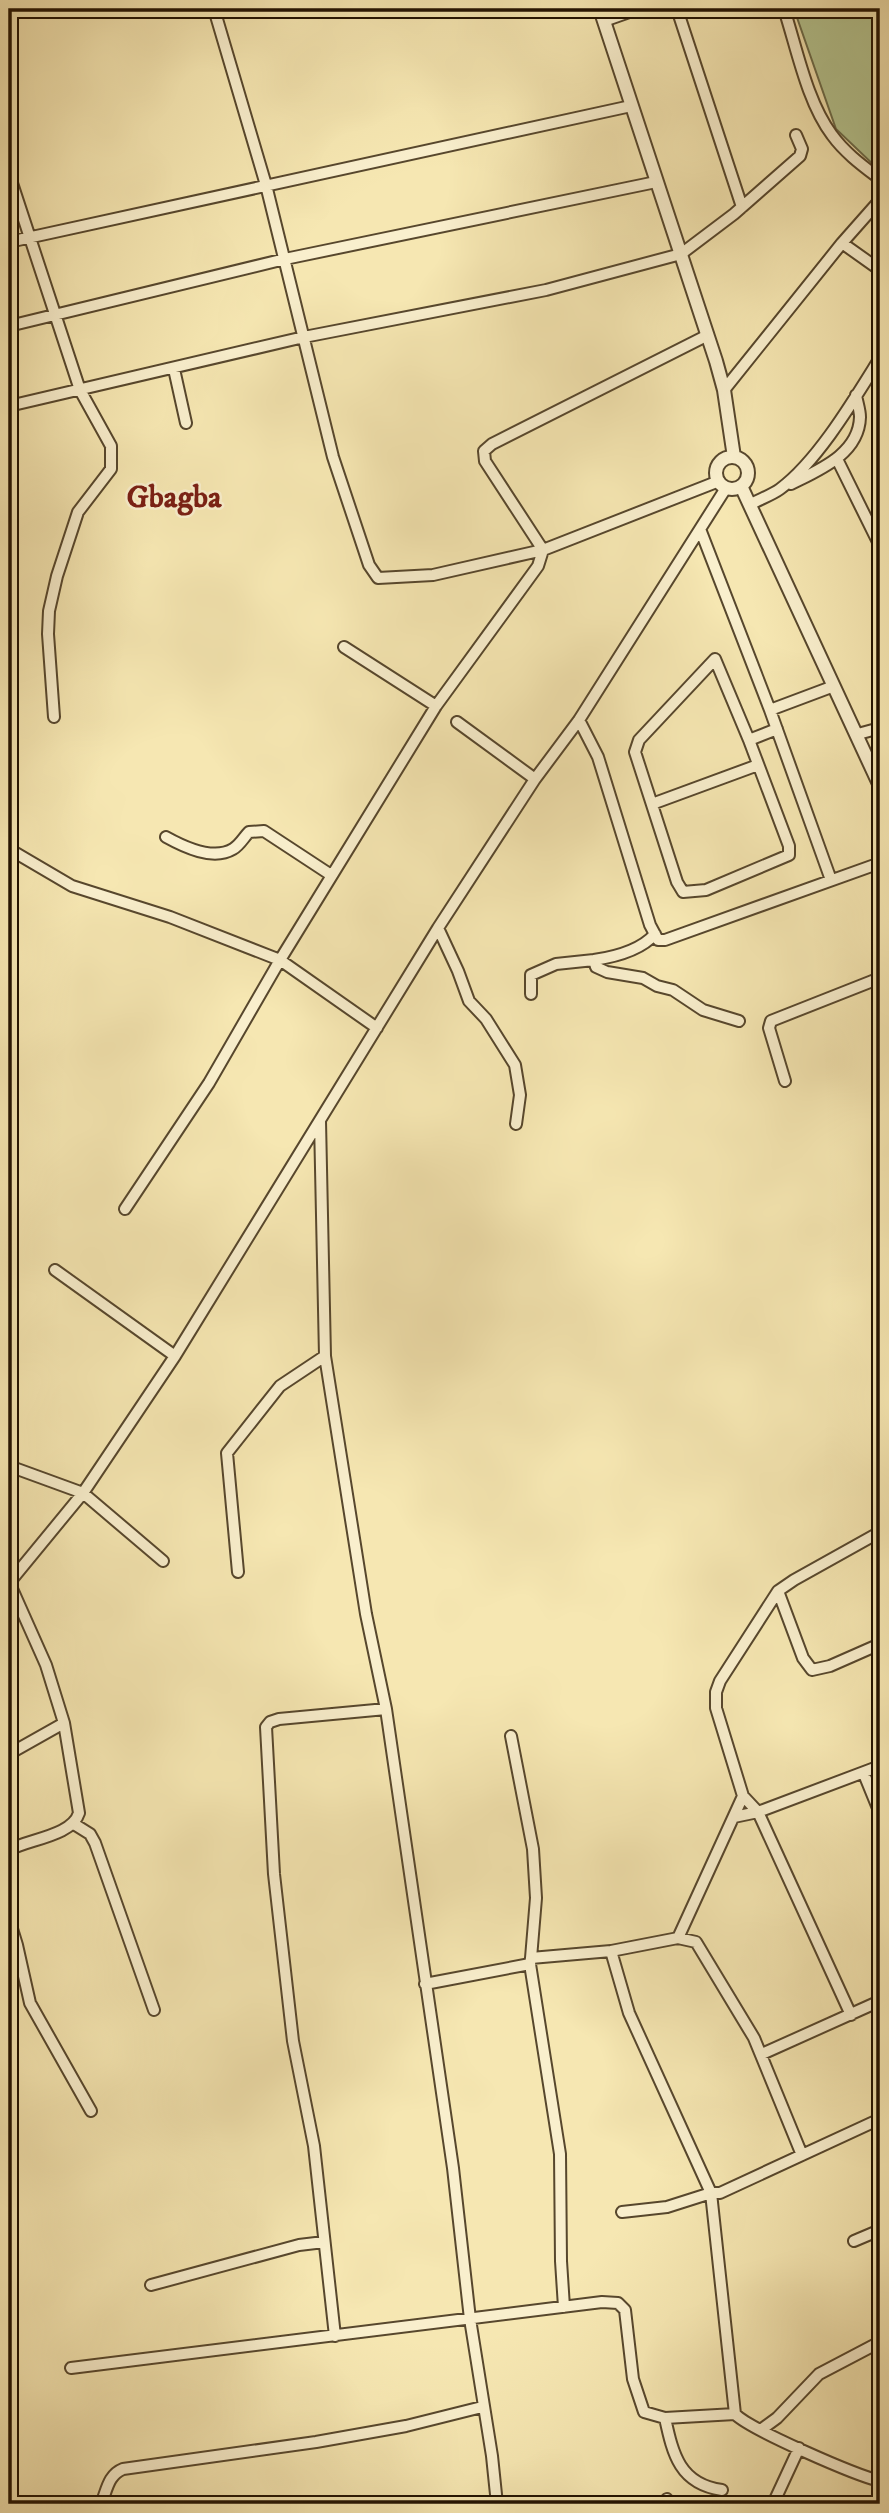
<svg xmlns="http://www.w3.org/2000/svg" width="889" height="2513" viewBox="0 0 889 2513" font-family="'IM FELL DW Pica',serif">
  <rect width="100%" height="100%" fill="#f6e7b2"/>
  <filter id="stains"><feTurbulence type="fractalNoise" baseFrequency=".00286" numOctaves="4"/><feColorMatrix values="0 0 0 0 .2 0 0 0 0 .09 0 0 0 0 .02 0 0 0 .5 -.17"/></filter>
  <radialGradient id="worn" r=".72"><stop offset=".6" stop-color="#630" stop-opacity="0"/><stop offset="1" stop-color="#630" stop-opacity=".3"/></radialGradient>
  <!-- green -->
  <path fill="#b6c792" stroke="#6c6c4a" stroke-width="2" d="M794,9H880L879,170L836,129Z"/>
  <!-- water -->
  <path fill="#9dc0ab" stroke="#6c7a67" stroke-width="2" d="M9,1056L17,1061L10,1249L9,1248Z"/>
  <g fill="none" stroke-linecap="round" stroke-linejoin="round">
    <defs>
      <path id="minor" d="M214,9L266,185L333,457L369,565L378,578L433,575L543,550L719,481
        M677,9L742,207
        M784,9C797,49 807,102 832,135C845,153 863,166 880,179
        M604,21L638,9
        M9,174L80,390L111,446V469L78,512L57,576L49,611L48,634L54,717
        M9,242L631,106
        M842,243L880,270
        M9,326L285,259L656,182
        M174,369L186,423
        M724,390L842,243L880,200
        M9,406L304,337L546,290L681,254L734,214L800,156L802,149L796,135
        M837,459L880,546
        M791,484C819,470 859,454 860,417C860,410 857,402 856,395
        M751,504C760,499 772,495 780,489C818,461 855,398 880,358
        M700,529L770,710L831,880
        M543,550L485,461L484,451L492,444L708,335
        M344,647L436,706
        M770,710L834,686
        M579,720L598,757L650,925L658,940H665L880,863
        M457,722L535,779
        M858,734L880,728
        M749,740L789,846V855L706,890L683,892L677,882L635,752L639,740L715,659L749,740L777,729
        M652,804L758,765
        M166,837C184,847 213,861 233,849C240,845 244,837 249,832L264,831L331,875
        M9,849L72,886L170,917L280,960L377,1028
        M438,928L458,971L469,1001L486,1019L515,1065L520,1095L516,1124
        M655,934C641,950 614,957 594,960L596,967L607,972L643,978L657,986L673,990L703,1010L739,1021
        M531,994V975L556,964L594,960
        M785,1081L769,1028L771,1021L880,978
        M320,1121L325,1356L366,1614L386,1709L453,2168L470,2319L492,2456L497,2504
        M125,1209L209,1083L280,960L436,706L538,566L543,550
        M55,1270L175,1356
        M9,1466L83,1493L163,1561
        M238,1572L227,1453L280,1386L325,1356
        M9,1583L83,1493L175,1356L438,928L535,779L579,720L726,488
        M778,1591L803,1658L812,1670L830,1666L880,1644
        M511,1736L533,1849L536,1898L531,1958
        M9,1754L64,1723
        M864,1774L880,1813
        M734,1817L758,1812L880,1766
        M74,1824L90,1834L95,1843L154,2010
        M9,1850C29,1839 72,1836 79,1813L64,1723L46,1665L9,1582
        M9,1919L17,1945L30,2003L91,2111
        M678,1938L743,1796
        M611,1951L629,2013L711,2193L735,2414C751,2430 855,2475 880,2481
        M530,1964L560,2154L561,2261L564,2307
        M425,1984L530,1964L531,1958L611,1951L678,1938L696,1942L754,2038L802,2155
        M851,2015L758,1812L743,1796L716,1708V1692L720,1681L778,1591L794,1580L880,1532
        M762,2054L880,2001
        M622,2212L667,2207L711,2193H720L880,2119
        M854,2241L880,2230
        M151,2285L299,2245L324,2242
        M335,2336L314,2146L293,2041L274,1874L266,1727L270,1722L279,1719L386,1709
        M71,2368L602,2302L618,2303L625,2310L633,2379L644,2412L665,2418L735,2414
        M665,2418C673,2455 680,2484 722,2490
        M762,2429L777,2418L819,2374L880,2342
        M667,2499L668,2504
        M101,2504C107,2490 108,2475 123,2469L316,2442L406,2426L482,2407
        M773,2504L799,2448"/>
      <path id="tertiary" d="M600,9L716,361L724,390L734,457
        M716 473a16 16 0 1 1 32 0a16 16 0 1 1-32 0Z
        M741,486L880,786"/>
    </defs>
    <!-- minor casing -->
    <use href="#minor" stroke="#57472d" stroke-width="14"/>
    <!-- tertiary casing -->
    <use href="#tertiary" stroke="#57472d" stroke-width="16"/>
    <!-- minor -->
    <use href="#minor" stroke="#f9efcd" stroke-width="10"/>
    <!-- tertiary -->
    <use href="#tertiary" stroke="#f9efcd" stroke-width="12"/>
  </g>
  <g text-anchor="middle" stroke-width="5" stroke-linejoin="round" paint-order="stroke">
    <!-- neighbourhood labels -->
    <g font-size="32" font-weight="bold" fill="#7a1f14" stroke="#f9efcd">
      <text x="174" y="507">Gbagba</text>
    </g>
  </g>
  <!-- margin -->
  <rect width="889" height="2513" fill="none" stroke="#f6e7b2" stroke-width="35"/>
  <rect x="10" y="10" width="868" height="2492" fill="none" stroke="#221201" stroke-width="3.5"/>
  <rect x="18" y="18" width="854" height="2478" fill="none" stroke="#221201" stroke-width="2"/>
  <rect width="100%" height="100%" filter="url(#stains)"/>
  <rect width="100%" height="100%" fill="url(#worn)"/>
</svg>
